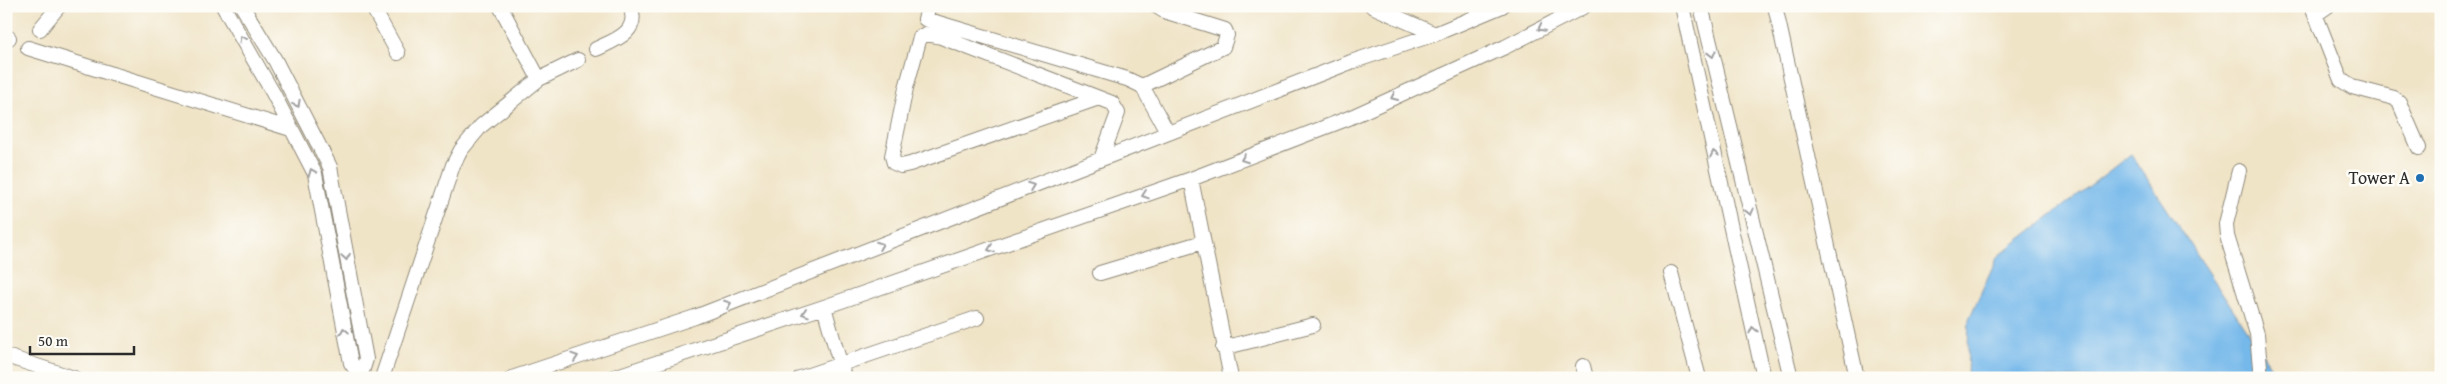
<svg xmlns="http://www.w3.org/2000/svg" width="2447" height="384" viewBox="0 0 2447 384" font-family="'Gentium Book Plus',serif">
  <rect width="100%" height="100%" fill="#fdfcf7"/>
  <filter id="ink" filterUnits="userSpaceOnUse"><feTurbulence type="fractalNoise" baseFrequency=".02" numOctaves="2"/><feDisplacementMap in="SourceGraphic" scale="10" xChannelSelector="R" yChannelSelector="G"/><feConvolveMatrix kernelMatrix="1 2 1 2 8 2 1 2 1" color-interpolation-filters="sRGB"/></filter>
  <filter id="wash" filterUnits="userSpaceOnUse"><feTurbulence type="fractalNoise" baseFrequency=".0096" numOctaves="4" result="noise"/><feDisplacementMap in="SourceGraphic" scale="20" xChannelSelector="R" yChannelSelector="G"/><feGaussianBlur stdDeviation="1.12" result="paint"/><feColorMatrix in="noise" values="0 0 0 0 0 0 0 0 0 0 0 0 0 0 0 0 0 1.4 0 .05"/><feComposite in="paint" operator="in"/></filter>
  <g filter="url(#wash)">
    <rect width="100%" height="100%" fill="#f0e4c7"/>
    <!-- water -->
    <path fill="#74b8ea" stroke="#50728a" d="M2131,154L2273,370L2262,378H1967L1969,319L1997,257Z"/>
  </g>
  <g filter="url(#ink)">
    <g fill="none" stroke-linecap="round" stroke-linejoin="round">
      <defs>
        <path id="street" d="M223,6L273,93L315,174L351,363L362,378
          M242,6L275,60L330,167L366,359L361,375
          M372,6L398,53
          M500,6L539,79
          M929,6L925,19L1127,79L1142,86L1168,133
          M1372,6L1435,34
          M1682,6L1764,378
          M1701,6L1791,378
          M1775,6L1857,378
          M2312,6L2341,80L2352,87L2394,98L2399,102L2419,148
          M2315,15L2328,6
          M40,29L59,6
          M6,37L9,38
          M28,48L291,129
          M596,49C615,40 641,32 630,6
          M1142,86L1223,47L1227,35L1225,30L1164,11L1156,6
          M1099,98L910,164L901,166L894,163L892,156L906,88L920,37L926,34L941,37L1099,98L1112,103L1118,113L1101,159
          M2239,171L2226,224L2227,236L2257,334L2261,378
          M1191,179L1231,378
          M1100,273L1203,242
          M1671,273L1699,378
          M824,307L844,377
          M1223,348L1313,325
          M6,356L74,378
          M1583,366L1586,378
          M382,378L453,165L461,150L481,126L539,79L578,60
          M512,378L695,317L1351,62L1435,34L1502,6
          M611,378L824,307L1191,179L1349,118L1505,47L1585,6
          M800,378L977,318"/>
      </defs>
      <!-- street casing -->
      <use href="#street" stroke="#8e8879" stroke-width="16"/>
      <!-- street -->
      <use href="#street" stroke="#fff" stroke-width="14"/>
    </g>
    <!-- one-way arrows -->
    <defs><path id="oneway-chevron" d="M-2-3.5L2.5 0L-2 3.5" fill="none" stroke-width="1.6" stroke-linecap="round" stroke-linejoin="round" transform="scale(1.25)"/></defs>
    <g stroke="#a0a0a0">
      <use href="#oneway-chevron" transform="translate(1541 28) rotate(153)"/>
      <use href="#oneway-chevron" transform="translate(242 39) rotate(-120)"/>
      <use href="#oneway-chevron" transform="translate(1712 54) rotate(76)"/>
      <use href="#oneway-chevron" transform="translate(1394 97) rotate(155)"/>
      <use href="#oneway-chevron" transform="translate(297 104) rotate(61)"/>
      <use href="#oneway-chevron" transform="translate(1714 154) rotate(-102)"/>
      <use href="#oneway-chevron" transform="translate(1244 159) rotate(159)"/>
      <use href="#oneway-chevron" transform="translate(312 172) rotate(-112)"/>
      <use href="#oneway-chevron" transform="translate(1031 186) rotate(-21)"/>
      <use href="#oneway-chevron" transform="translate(1145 195) rotate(161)"/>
      <use href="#oneway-chevron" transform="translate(1750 212) rotate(76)"/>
      <use href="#oneway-chevron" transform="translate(880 245) rotate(-21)"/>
      <use href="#oneway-chevron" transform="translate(991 249) rotate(161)"/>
      <use href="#oneway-chevron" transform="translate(346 257) rotate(81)"/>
      <use href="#oneway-chevron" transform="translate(728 304) rotate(-21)"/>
      <use href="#oneway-chevron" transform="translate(805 313) rotate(162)"/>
      <use href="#oneway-chevron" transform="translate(1753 330) rotate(-103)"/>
      <use href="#oneway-chevron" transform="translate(344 331) rotate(-101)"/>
      <use href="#oneway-chevron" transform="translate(575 357) rotate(-18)"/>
    </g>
  </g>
  <!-- markers -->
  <circle fill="#1f6fb2" stroke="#fdfcf7" stroke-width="2" cx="2420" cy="178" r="5"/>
  <g text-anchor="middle" stroke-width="5" stroke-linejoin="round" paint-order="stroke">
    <!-- poi labels -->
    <g font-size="18" fill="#2b2b2b" stroke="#fdfcf7" text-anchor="end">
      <text x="2410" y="184">Tower A</text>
    </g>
  </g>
  <!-- margin -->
  <rect width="2447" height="384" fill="none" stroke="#fdfcf7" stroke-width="25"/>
  <!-- scale -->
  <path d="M30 346v8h104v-8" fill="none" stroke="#2b2b2b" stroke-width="2.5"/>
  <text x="38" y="346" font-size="15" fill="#2b2b2b" stroke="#fdfcf7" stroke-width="4" paint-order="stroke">50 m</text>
</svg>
